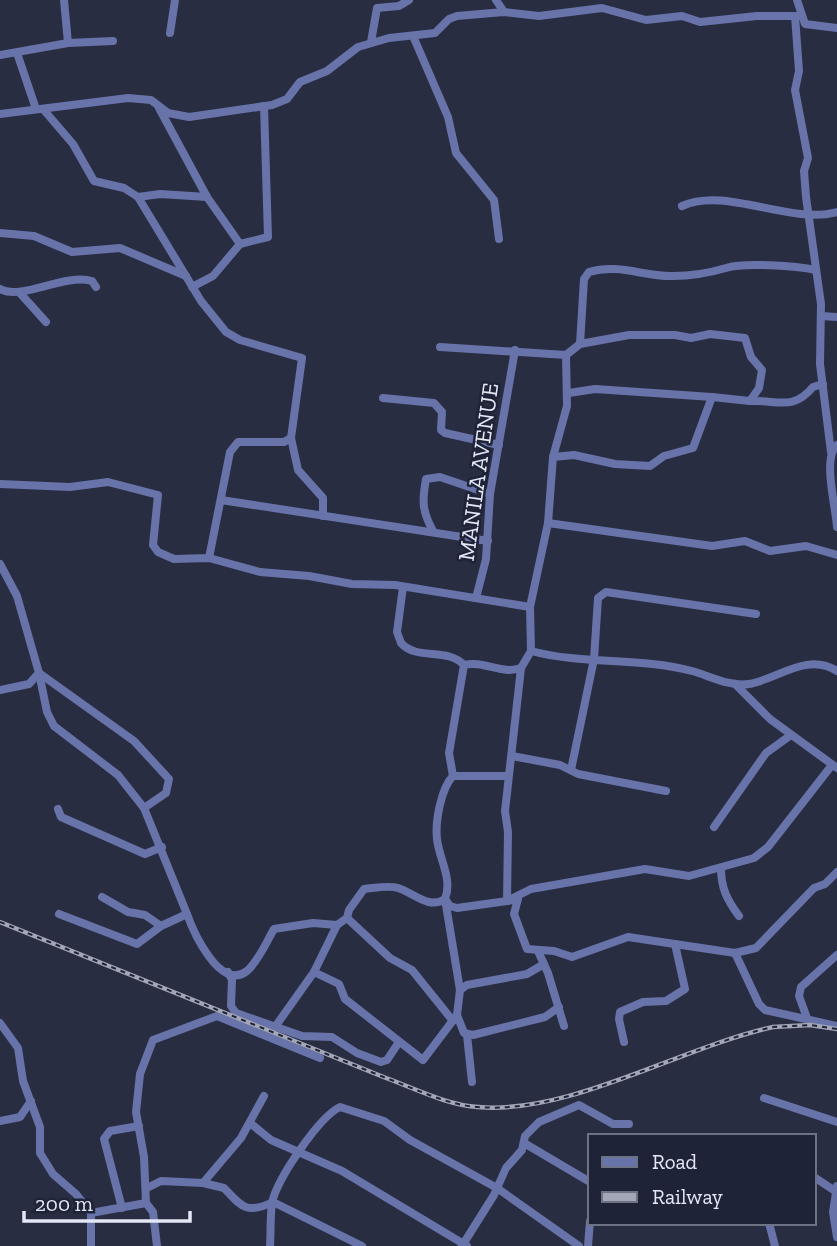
<svg xmlns="http://www.w3.org/2000/svg" width="837" height="1246" viewBox="0 0 837 1246" font-family="'Zilla Slab',serif">
<style>
.lines{fill:none;stroke-linecap:round;stroke-linejoin:round}
.minor{stroke:#6773a9;stroke-width:8}
.rail-casing{stroke:#a2a6b7;stroke-width:4.5}
.rail{stroke:#1e2338;stroke-width:2;stroke-dasharray:5;stroke-linecap:butt}
.labels{text-anchor:middle;stroke-width:5;stroke-linejoin:round;paint-order:stroke}
.street-label{font-size:23px;fill:#e4e8f6;stroke:#1e2338}
</style>
<rect width="100%" height="100%" fill="#282d42"/>
<g class="lines">
<g class="minor">
<path d="M64,0l4,43"/>
<path d="M496,0l8,12"/>
<path d="M797,0l8,24 32,4"/>
<path d="M795,16l4,55 -4,19 13,68 -4,13 2,26 15,107 -1,60 11,88"/>
<path d="M170,33l5,-33"/>
<path d="M413,36l35,81 8,36 38,47 5,39"/>
<path d="M371,42l6,-34 22,-2 10,-6"/>
<path d="M17,53l19,56"/>
<path d="M0,55l68,-12 45,-2"/>
<path d="M159,108l48,89 33,47"/>
<path d="M43,109l30,35 21,37 30,7 14,9 63,104 25,31 14,8 62,18 -11,80 -7,4h-46l-8,10 -21,106"/>
<path d="M0,114l128,-16 23,2 17,13 21,4 83,-12 15,-6 13,-17 27,-11 31,-24 31,-9 46,-5 14,-14 8,-3 47,-4 35,4 63,-8 44,12 36,-4 18,6 57,-6h44"/>
<path d="M138,197l22,-3 47,3"/>
<path d="M682,206c44,-20 107,19 155,6"/>
<path d="M0,233l34,3 38,16 48,-4 66,28"/>
<path d="M192,287l21,-11 27,-32 28,-7 -4,-131"/>
<path d="M0,289c21,12 64,-16 92,-8l4,6"/>
<path d="M19,292l27,30"/>
<path d="M821,316l16,1"/>
<path d="M440,347l126,8 14,-11 4,-65 5,-7c30,-9 55,5 84,4 18,0 36,-3 53,-8 18,-6 71,-2 90,2"/>
<path d="M566,355l1,51 -14,51 -5,66 -18,84 1,44 -10,17 -16,143 3,21 -1,69 11,-2 -4,15 13,35 27,2 18,6 56,-20 107,16 21,-5 58,-60 11,-4 12,-12"/>
<path d="M569,393l26,-4 117,8"/>
<path d="M383,398l51,5 8,9 -1,18 4,3 54,12"/>
<path d="M750,401c29,-1 43,10 63,-14l10,-3"/>
<path d="M291,438l7,32 25,28v18"/>
<path d="M837,445c-15,13 -1,62 0,82"/>
<path d="M553,457l21,-2 41,9 35,2 14,-10 29,-8 19,-51 38,4 9,-13 3,-18 -11,-13 -6,-19 -35,-4 -19,4 -16,-3h-46l-49,9"/>
<path d="M0,484l70,3 38,-5 50,13 -5,50 5,7 16,7 35,-1 51,14 49,4 43,8 43,1 135,22"/>
<path d="M221,500l267,41"/>
<path d="M548,523l164,23 33,-5 25,10 36,-5 31,9"/>
<path d="M433,531c-11,-20 -11,-30 -7,-52l14,-2 50,17"/>
<path d="M0,564l17,32 22,77 95,68 35,38 -3,14 -22,15 43,106 -26,12 -24,18 -78,-30"/>
<path d="M403,587l-6,45 4,11c16,18 46,4 63,22"/>
<path d="M476,598l10,-39 4,-65 25,-144"/>
<path d="M531,651c52,14 109,6 161,20 18,5 38,16 57,13 29,-5 58,-32 88,-13"/>
<path d="M39,673l8,39 7,14 64,49 26,33"/>
<path d="M735,684l35,35 67,49"/>
<path d="M0,690l29,-6 10,-11"/>
<path d="M512,756l48,9 18,9 88,17"/>
<path d="M571,770l23,-111 4,-61 8,-6 150,22"/>
<path d="M453,776c-12,12 -18,46 -16,63 2,20 16,40 8,60 -16,11 -31,-6 -47,-11 -9,-3 -23,0 -34,1l-15,21 -2,8 -10,7 -23,47 25,12 6,15 78,61 34,-45 3,-25 7,-5 60,-11 17,-10"/>
<path d="M453,776l-4,-23 15,-88c20,-5 37,10 57,3"/>
<path d="M453,776h55"/>
<path d="M58,809l3,8 84,37 17,-7"/>
<path d="M714,827l52,-74 25,-18"/>
<path d="M721,868c0,20 6,32 18,48"/>
<path d="M102,897l26,15 17,3 16,11"/>
<path d="M187,914c6,17 33,78 60,57 11,-9 20,-30 27,-42l39,-6 24,2"/>
<path d="M347,918l43,40 22,12 41,51"/>
<path d="M538,951l10,22 16,53"/>
<path d="M735,953l24,51 6,6 72,16"/>
<path d="M228,972l4,8 -1,26 5,7 66,23 30,1 25,16 24,9 6,-2 12,-18"/>
<path d="M460,990l-15,-91 5,7 7,2 50,-7 24,-12 114,-20 44,7 65,-18 14,-11 64,-82"/>
<path d="M457,1015l7,18 9,2 72,-18 14,-10"/>
<path d="M807,1018l-8,-22 2,-9 36,-32"/>
<path d="M0,1023l18,25 5,33 17,46v26l13,21 23,20 15,19v33"/>
<path d="M275,1027l39,-55"/>
<path d="M467,1035l5,47"/>
<path d="M624,1042l-5,-23 1,-7 23,-10 23,-1 19,-12 -10,-45"/>
<path d="M764,1098l73,24"/>
<path d="M0,1121l20,-4 11,-16"/>
<path d="M250,1123l21,17 71,31 125,75"/>
<path d="M524,1143l66,39"/>
<path d="M814,1177l21,14"/>
<path d="M203,1183l21,5c17,18 22,27 49,14"/>
<path d="M837,1186l-4,26 4,25"/>
<path d="M147,1188l14,-7 42,2 38,-45 23,-42"/>
<path d="M273,1202l89,44"/>
<path d="M122,1208l-18,-69 6,-8 29,-5"/>
<path d="M91,1213l55,-10"/>
<path d="M769,1223l6,23"/>
<path d="M157,1246l-4,-34 -7,-9 -2,-46 -8,-45 4,-38 13,-34 64,-24 103,42"/>
<path d="M270,1246c1,-14 0,-30 2,-43 5,-24 47,-86 68,-96l44,14 26,19 87,48 82,58"/>
<path d="M462,1246l32,-51 12,-27 16,-18 3,-14 14,-14 40,-17 34,19h16"/>
<path d="M588,1246l2,-25"/>
</g>
<g class="rail-casing">
<path id="rail" d="M0,922l386,156c30,11 61,27 92,29 92,8 203,-60 295,-80l37,-2 27,4"/>
</g>
<use href="#rail" class="rail"/>
</g>
<g class="labels">
<g class="street-label">
<text transform="translate(478 472) rotate(-82)" y="8">MANILA AVENUE</text>
</g>
</g>
<rect x="588" y="1134" width="228" height="91" fill="#1e2338" stroke="#6d7284" stroke-width="2"/>
<rect x="602" y="1157" width="35" height="10" fill="#6773a9" stroke="#6d7284" stroke-width="2"/>
<text x="652" y="1169" font-size="21" fill="#e4e8f6">Road</text>
<rect x="602" y="1192" width="35" height="10" fill="#a2a6b7" stroke="#6d7284" stroke-width="2"/>
<text x="652" y="1204" font-size="21" fill="#e4e8f6">Railway</text>
<path d="M24 1211v10h166v-10" fill="none" stroke="#e4e8f6" stroke-width="3.5"/>
<text x="35" y="1211" font-size="21" fill="#e4e8f6" stroke="#1e2338" stroke-width="5" paint-order="stroke">200 m</text>
</svg>
